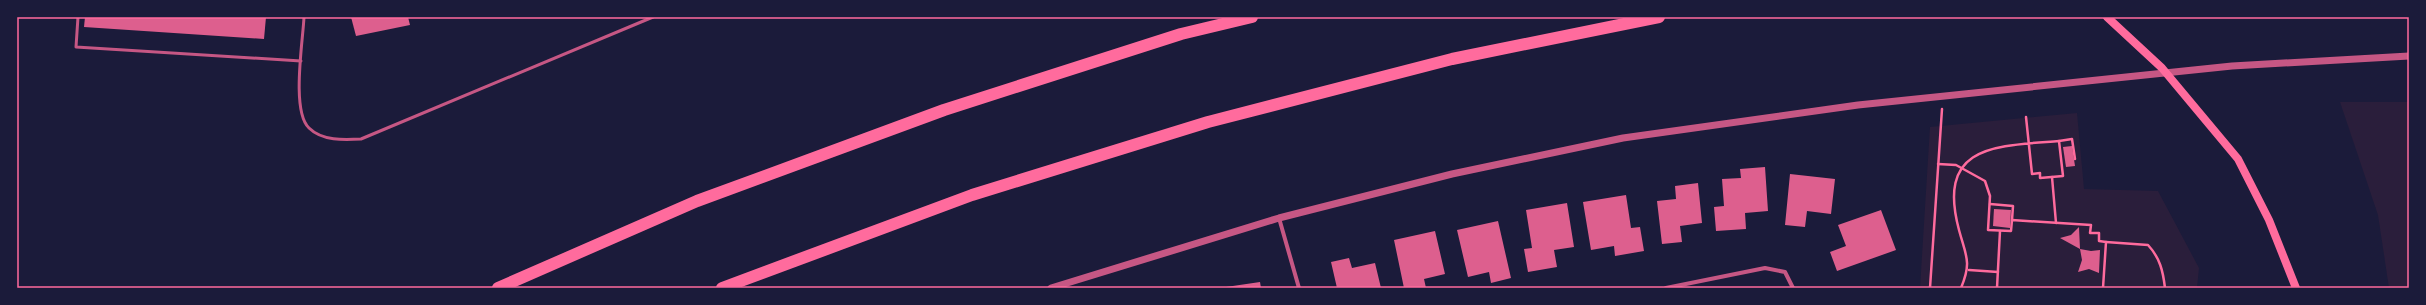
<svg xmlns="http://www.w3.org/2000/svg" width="2426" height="305" viewBox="0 0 2426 305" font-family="Mulish,sans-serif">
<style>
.green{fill:#2a1e3b}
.building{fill:#dd5f8e}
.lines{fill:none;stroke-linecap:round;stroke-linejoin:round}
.path{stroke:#ff6b9d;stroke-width:2.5}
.service{stroke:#c65784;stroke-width:3}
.minor{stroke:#c65784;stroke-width:4}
.tertiary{stroke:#c65784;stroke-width:7}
.secondary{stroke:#ff6b9d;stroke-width:8}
.motorway{stroke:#ff6b9d;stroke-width:12}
.neatline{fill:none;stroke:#ff6b9d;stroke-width:1.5}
</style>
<rect width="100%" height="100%" fill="#1b1b3a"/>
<g class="green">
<path d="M2340,102h69v186h-20l-11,-73z"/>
<path d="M2077,113l7,76 74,2 41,77 -2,20h-277l10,-161z"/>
</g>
<g class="building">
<path d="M85,17h181l-2,22 -180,-12z"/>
<path d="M351,17h57l2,8 -54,11z"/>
<path d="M2072,146l3,20 -9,1 -3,-20z"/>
<path d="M1765,167l3,44 -23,2 1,16 -30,2 -2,-24 10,-1 -2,-27 19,-1 -1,-9z"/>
<path d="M1790,174l45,5 -4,35 -24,-3 -2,16 -20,-2z"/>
<path d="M1698,183l4,40 -22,3 2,16 -20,2 -5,-43 19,-2 -1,-13z"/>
<path d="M1626,195l5,33 9,-1 4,24 -29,5 -1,-10 -23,4 -8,-48z"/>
<path d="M1567,203l7,44 -20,3 3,17 -29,5 -4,-23 8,-1 -6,-38z"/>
<path d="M1994,209l17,1 -1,18 -17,-2z"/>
<path d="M1881,210l15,40 -59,21 -7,-19 16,-6 -8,-21z"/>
<path d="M1498,221l13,57 -20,5 -2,-11 -21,5 -11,-47z"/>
<path d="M2079,227l1,22 -20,-11 11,-3z"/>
<path d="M1435,231l10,43 -21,5 2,9h-22l-10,-48z"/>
<path d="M2080,249l11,2 9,-1 -1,23 -10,-4 -11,3 4,-12z"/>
<path d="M1349,258l3,10 23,-5 6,25h-44l-6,-26z"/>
<path d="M1260,282l1,6h-35v-1z"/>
</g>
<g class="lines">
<g class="path">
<path d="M2059,141l13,-2 3,20"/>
<path d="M1938,164l18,1 29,16 5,15 -2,34 23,1 1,-11 79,5 -1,8h9v8l7,1 -3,46"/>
<path d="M2052,177l4,46"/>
<path d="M1990,204l23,2 -1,14"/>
<path d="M2106,242l42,3c12,13 15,26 17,43"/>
<path d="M1969,270l29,2"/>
<path d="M1930,288l12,-179"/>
<path d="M1961,288c11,-26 5,-32 -2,-58 -23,-86 37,-84 100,-89l4,35 -23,2v-5l-8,1 -6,-57"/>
<path d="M1997,288l3,-57"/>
</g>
<g class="service">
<path d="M78,17l-2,30 225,14"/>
<path d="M304,17c-1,24 -13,94 5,111 13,13 35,12 52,11l292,-122"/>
</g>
<g class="minor">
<path d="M1279,218l20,70"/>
<path d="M1666,288l99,-20 20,4 8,16"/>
</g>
<path class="tertiary" d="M1051,288l228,-70 173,-44 171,-36 235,-33 374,-39 177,-10"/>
<path class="secondary" d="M2107,17l55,51 76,91 31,61 27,68"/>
<g class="motorway">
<path d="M498,288l199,-87 247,-91 237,-76 71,-17"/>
<path d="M722,288l250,-93 236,-73 244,-63 207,-42"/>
</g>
</g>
<rect width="2426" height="305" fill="none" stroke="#1b1b3a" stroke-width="36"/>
<rect x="18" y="18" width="2390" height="269" class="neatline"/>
</svg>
